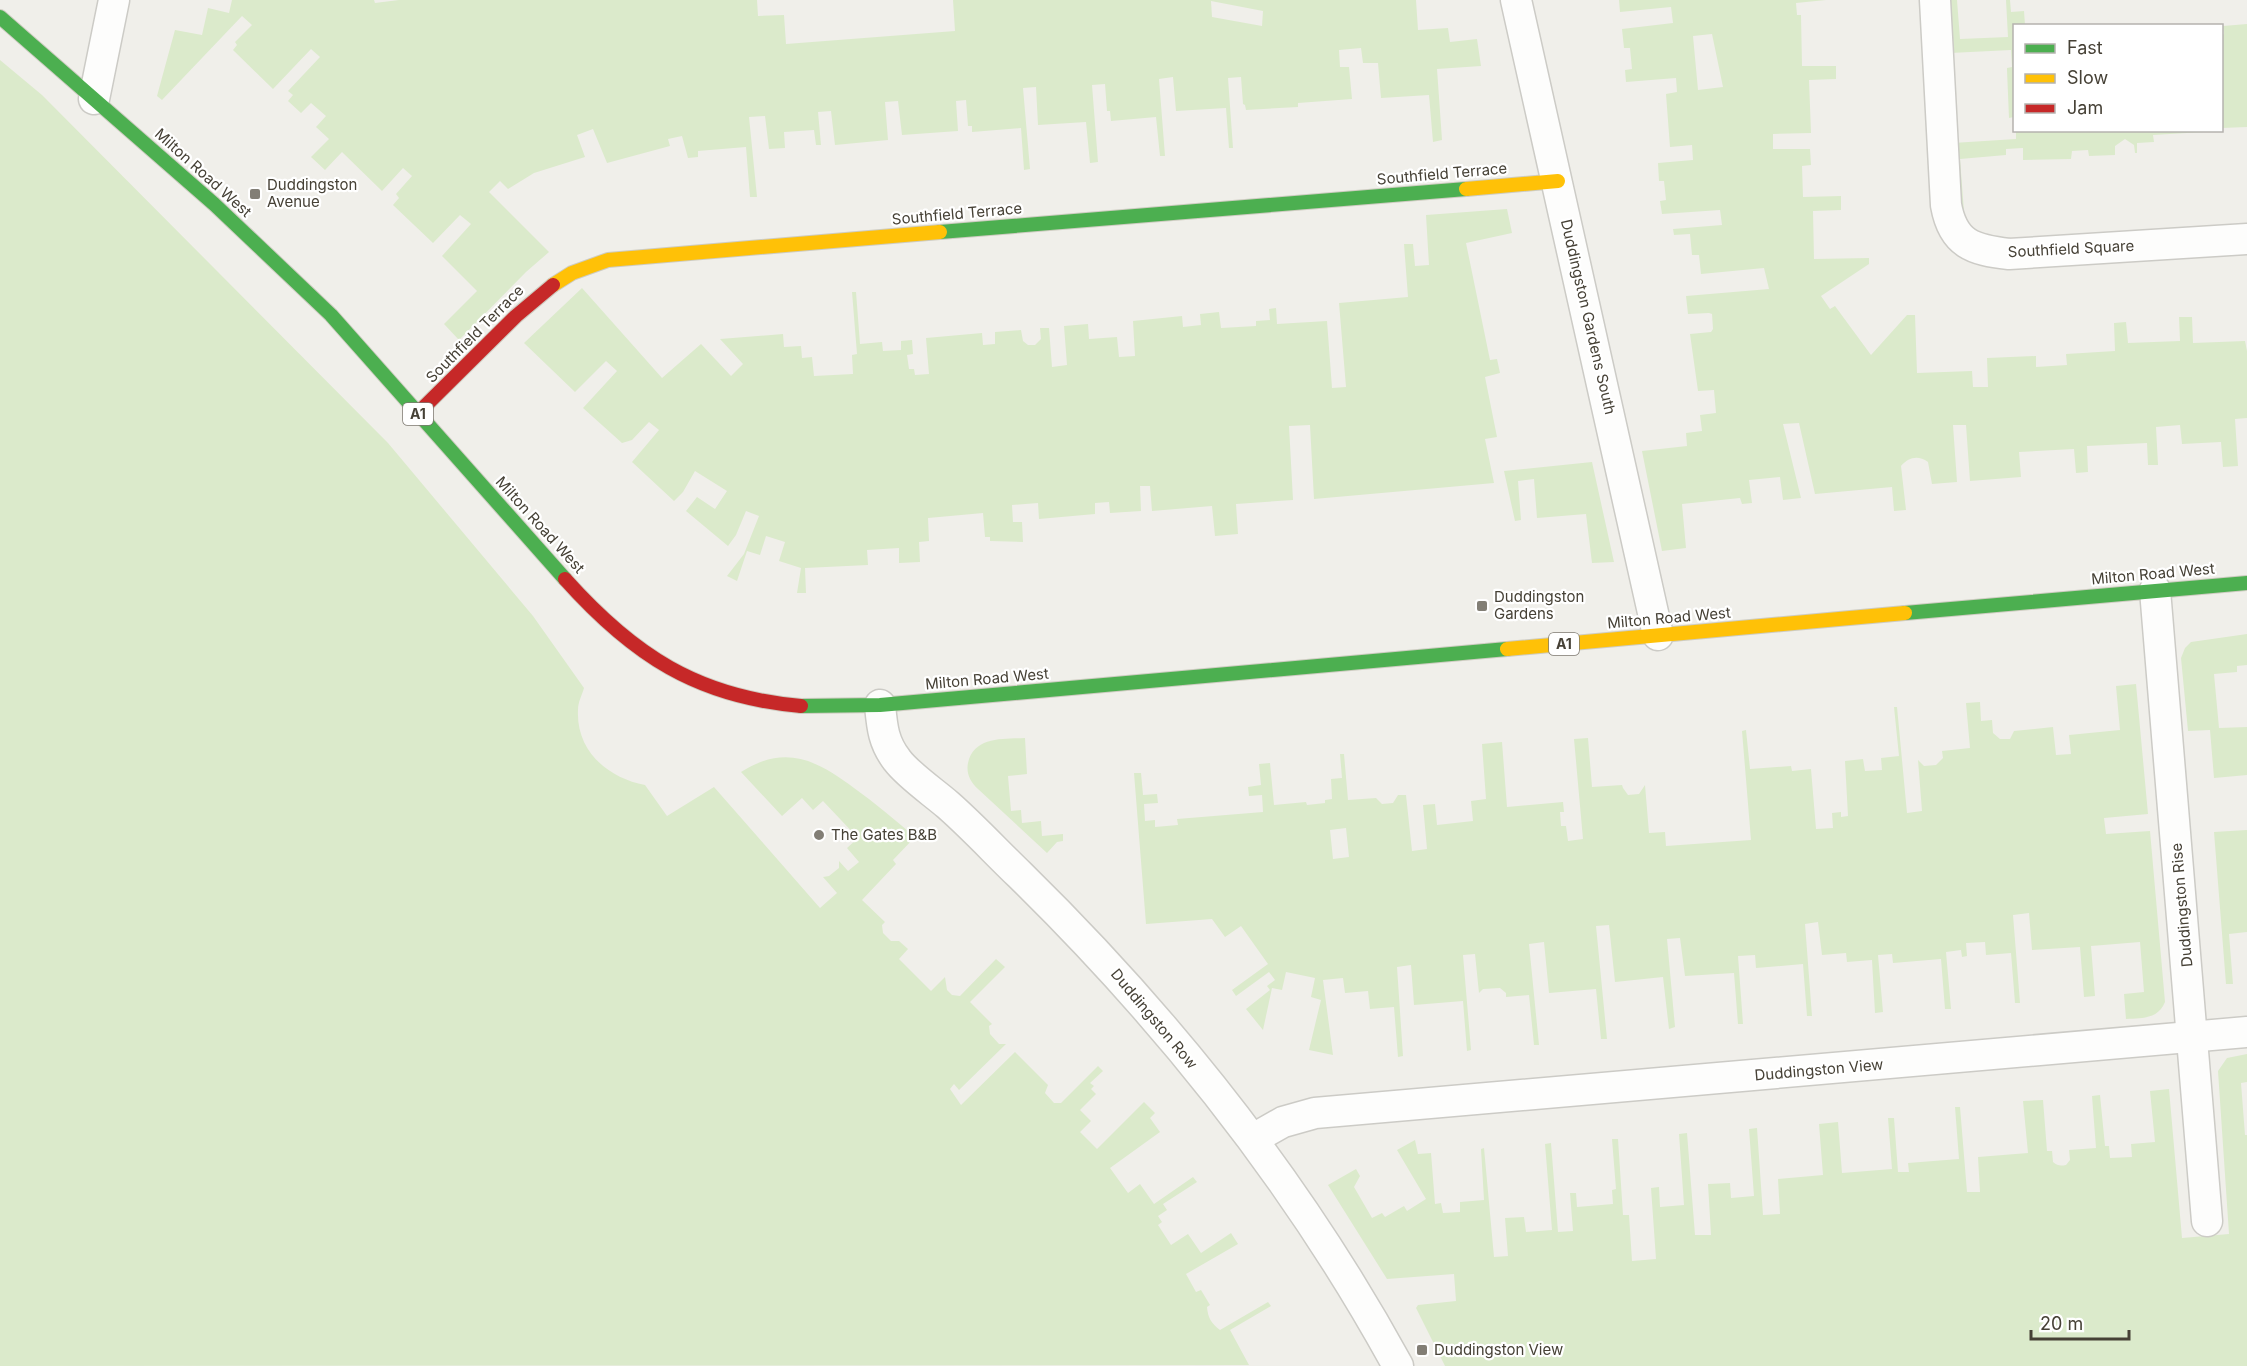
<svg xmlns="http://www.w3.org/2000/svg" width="2247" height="1366" viewBox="0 0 2247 1366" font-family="Inter,sans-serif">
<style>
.green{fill:#dbeacb;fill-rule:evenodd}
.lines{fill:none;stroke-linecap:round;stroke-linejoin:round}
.street-casing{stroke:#cccbc6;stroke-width:33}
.fast-casing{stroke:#ceccc1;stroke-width:16}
.slow-casing{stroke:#ceccc1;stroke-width:16}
.jam-casing{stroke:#ceccc1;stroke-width:16}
.street{stroke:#fdfdfc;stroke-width:30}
.fast{stroke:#4caf50;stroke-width:14}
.slow{stroke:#ffc107;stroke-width:14}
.jam{stroke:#c62828;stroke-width:14}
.poi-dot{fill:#827e75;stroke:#fff;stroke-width:2}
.labels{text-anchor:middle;stroke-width:4.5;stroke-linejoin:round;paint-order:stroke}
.shield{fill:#fff;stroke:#7e7a72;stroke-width:1.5}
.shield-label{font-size:14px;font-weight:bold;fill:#464136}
.street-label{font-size:15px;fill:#464136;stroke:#fff}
.poi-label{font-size:15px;fill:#464136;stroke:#fff;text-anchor:start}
</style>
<rect width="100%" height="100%" fill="#f0efea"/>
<g class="green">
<path d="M232,0h142l1,3 24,-3h358l1,16 26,-1 2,29 169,-13 -2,-31h463l2,30 30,-2 2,14 27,-3 4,27 -44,3 5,71 -9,2 -4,-47 -48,3 -3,-35h-15l-2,-15 -22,2 1,17h9l3,32 -54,4v4l-52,3 -1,-5 -2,-1 -2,-27 -13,1 5,70h-4l-3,-40 -50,3 -3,-34 -14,2 6,77h-5l-4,-39 -45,4 -1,-10h-3l-2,-27 -13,1 6,77 -8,1 -4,-41 -48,3 -2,-38 -13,1 7,81 -6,1 -3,-42 -49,4v-6h-4l-2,-26 -10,1 2,30 -56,4 -4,-34 -13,1 3,38 -53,5 -4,-34 -13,1 3,33h-5l-2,-15 -30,2 1,16 -16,1 -4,-33 -16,1 8,80h-7l-4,-50 -48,4v6l-10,1 -6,-22 -14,3 2,7 -63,17 -14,-34 -16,6 8,22 -51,16 -26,16 -8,-8 -11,11 60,60 -23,20 -67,68 -15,-16 33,-33 -35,-35 29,-32 -11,-9 -27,28 -40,-38 6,-7 -3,-4 16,-18 -9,-8 -21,23 -40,-39 -17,18 -14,-13 18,-18 -13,-12 10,-11 -15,-13 -10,10 -13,-12 5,-6 -5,-4 32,-34 -9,-8 -38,40 -40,-39 4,-5 -2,-3 17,-17 -10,-9 -80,84 -5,-4 18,-66 27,5 6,-27 21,5zM1211,1l52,10 -1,15 -50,-9z"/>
<path d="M1619,0h207l-30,3 1,12h4l1,51h34v13l-27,1 2,53 -38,1v15h37l1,16 -9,1 1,31 38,-1v14l-28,1 1,48 55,-1v6l-48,32 9,13 5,-3 36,49 36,-40h8l2,58 55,-2 1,16h15l-1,-29 49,-2v11l31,-2 -1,-11 49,-3 -1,-28 12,-1 2,21 52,-2 -1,-24h13l1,26 52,-2 2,10v67l-12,1 3,47 -15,1 -2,-25 -39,2 -2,-19 -24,2 2,38h-10l-1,-22 -60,3 1,26 -12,1 -2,-24 -55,3 2,25 -51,4 -4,-56h-13l4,57 -25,2 -4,-22c-10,-7 -19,-5 -27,4l5,44 -12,1 -2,-24 -77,7 -16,-71 -16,1 18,74 -18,2 -3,-23 -31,3 3,23 -10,1 -2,-6 -58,6 4,44 -24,3 -20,-100 45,-5 -1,-13 16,-2 -2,-16 16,-2 -2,-23 -16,1 -8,-57 21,-2 2,-3 -1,-15 -3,-1 -21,1 -2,-18 83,-7 -5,-21 -63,6 -2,-19h-7l-2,-21 -16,1 -1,-6 49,-4 -2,-15 -58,4 -2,-13 6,-1 -2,-19h-5l-1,-18 35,-3 -1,-15 -22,2 -4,-53 11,-2 -1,-14 -50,4 -1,-12 7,-1 -2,-21h-6l-2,-19 51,-6 -2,-16 -51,5zM1712,34l11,53 -25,3 -5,-54z"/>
<path d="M1928,0h29l3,39 48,-2 -2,-37h4l1,12 13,-1 1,14 -11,1v91l-5,1 -2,-48v-2l5,-1 -1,-17 -81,4z"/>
<path d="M2247,24v103l-25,1v-93l2,-1 -1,-8z"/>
<path d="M0,60l42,35 346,348 145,173 51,72c-2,7 -6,14 -6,22 -2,41 30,68 67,75l22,31 47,-29 106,121 17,-15 -14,-16 6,-1 10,-8v-7l9,10 11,-9 -12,-14 11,-10 -35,-37 -10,9 -11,-12 -20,18 -41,-44c44,-28 76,-12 113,16 21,15 41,32 61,49l-22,23 3,4 -34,36 23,22 -3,3 1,8 8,8h8l9,8 -9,10 32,32 14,-14 2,13 5,5 8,1 36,-37 9,8 -35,35 22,22 -3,2 1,8 9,10h7l-47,46 -5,-6 -4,5 11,16 54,-53 33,33 -3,8 9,10h7l37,-37 5,5 -13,12 4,3 -3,3 5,5 -16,16 11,11 -11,11 17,17 47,-47 11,11 -5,5 10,14 -50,36 18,25 12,-9 14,20 39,-27 4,5 -34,22 4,6 -9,6 4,6 -4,3 13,20 17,-11 13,19 30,-20 7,11 -52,30 10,18 5,-2 9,15 -3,2c1,11 4,16 13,23l48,-28 3,4 -41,24 19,35 -1249,1z"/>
<path d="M2016,130l204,1 -67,4 1,7 -17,1v10h-2l-1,-8 -9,-6 -10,7v9l-26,1 -1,-6 -16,1 -1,8 -48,1v-12l-17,1v6l-46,4 4,53h-23l-4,-68 79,-5z"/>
<path d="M1507,209l5,24 -46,10 24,117 7,-1 3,14 -15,4 12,60 -12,2 9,44 -180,16 -4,-74 -21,1 4,74 -57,4 2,30 -23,2 -3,-30 -60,5 -2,-25h-10l1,25 -31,2 -1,-11 -14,1v11l-56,5 -1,-16 -26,2 1,17h9l1,20 -33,-1v-4h-5l-2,-24 -55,5 1,23 -10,1 1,20 -21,1v-15l-32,2 1,15 -63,3 1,25h-9l4,-25 -22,-7 6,-19 -19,-6 -6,19 -13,-4 -10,30 -10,-5 17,-22 15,-38 -13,-5 -10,24 -8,11 -42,-35 11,-14 18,12 12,-18 -32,-20 -12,21 -9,9 -42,-39 27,-32 -10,-8 -17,18 -10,3 -39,-35 34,-37 -11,-10 -31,31 -51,-49 58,-55 80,90 39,-34 30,32 12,-12 -23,-25 63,-5 1,13 17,-1 1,12 10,-1 2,19 39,-2 -1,-19 5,-1 -5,-62h4l4,52 22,-2 1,9 18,-1v-9l11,-1 1,14 -6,1 2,14h5l1,6 14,-1 -3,-36 56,-5 1,12 12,-1v-12l26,-2 2,11 5,4h7l6,-6 -1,-11h9l3,39 15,-2 -3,-39 24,-2 1,15 28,-2 2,20 16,-1 -2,-35 49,-5 1,11 18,-2 -1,-11 19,-2 2,16 35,-2v-5l14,-1 -1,-11 7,-1 1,16 50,-3 5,67 14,-1 -7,-84 69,-6 -4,-53h9l2,22 14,-1 -3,-50z"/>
<path d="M1592,462l22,100 -22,1 -6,-49 -49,4 -3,-39 -16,2 3,39 -6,1 -11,-50z"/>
<path d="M2247,634v31l-10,1v6l-23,2 5,54 28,-1v48l-33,3 -4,-48 -22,1 -7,-73 4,-10 6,-6z"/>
<path d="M2136,684l12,130 -44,4 2,16 44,-3 15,171c-7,17 -22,16 -39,17l-2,-25 20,-2 -4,-50 -49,4 4,50 -11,1 -4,-50 -48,3 -3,-37 -16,2 7,88h-5l-4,-50 -25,2 -1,-13 -19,1 1,13 -5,1 -1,-7 -15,2 5,57h-6l-4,-50 -48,4 -1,-9 -14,1 5,57 -8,1 -3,-53 -25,2 -1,-9 -24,2 -4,-33 -13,2 7,92h-5l-4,-52 -47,4 -1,-13 -17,1 5,68h-5l-4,-51 -49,3 -5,-38 -13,1 8,88 -6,2 -6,-52 -48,5 -6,-57 -13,1 11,113h-6l-5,-50 -47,4 -5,-51 -15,2 10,101h-5l-5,-50 -23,2v-4l-6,-5 -17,1 -4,4 -4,-39 -12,1 8,95 -4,1 -4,-50 -49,4 -3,-40 -14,2 6,89 -5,1 -4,-50 -24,2 -2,-18 -23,2 -2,-15 -20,2 10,75 -24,-5 12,-50 -10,-3 4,-19 -29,-6 -4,18 -10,-2 -9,42 -17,-21 24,-19 -3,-4 8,-6 -6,-8 -33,24 -4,-6 36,-26 -27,-38 -16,11 -13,-18 -66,5 -12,-151h7l2,22 14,-1 1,9 -14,1 1,17 10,-1v7l23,-2 -1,-6 86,-7 -1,-17 -13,1 -1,-9 13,-2 -2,-21 11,-1 4,42 32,-3 1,3 18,-2v-3l7,-1 -1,-20 11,-1 -2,-24h4l4,46 28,-2 6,6 11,-1 5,-8h8l6,56 15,-2 -4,-44 12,-1 2,21 36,-4 -2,-20 15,-2 -4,-55 20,-2 5,65 56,-5 1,10h-4l1,14h5l2,15 15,-2 -9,-100 14,-1 4,49 30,-2 1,3 5,7 11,-1 6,-9 4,48 16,-1 1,14 85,-6 -9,-109 4,-1 4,39 41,-3 1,5 19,-2 5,60 17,-1 -1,-15 9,-1v5l7,-1 -3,-55 18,-2 2,12 17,-1 -1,-12 18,-2 -5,-49h3l10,106 15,-2 -4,-51 6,6 12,-1 7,-7 -1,-7 28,-3 -4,-45 14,-1 1,19 11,-1 1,13 7,6h10l4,-8 39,-4 3,28 15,-1 -2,-19 51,-5 -4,-44zM1346,828l3,29 -16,2 -3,-29z"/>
<path d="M1025,738l2,36 -19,2 3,35 10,-1 1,13 19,-2 1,15 21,-2v7l-6,1 -10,11 -69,-64c-8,-7 -12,-16 -10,-26 6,-27 36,-24 57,-25z"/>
<path d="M2247,830v102l-18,2 4,50h-7l-12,-152z"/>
<path d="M2247,1054v28l-6,1 4,52h2v231h-802l-29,-58 2,-3 38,-4 -2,-27 -67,5 -59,-94 28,-16 4,7 -6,11 18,31 10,-5 3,4 19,-11 3,5 19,-12 -29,-49 18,-10 3,14 13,-1 4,51 6,-1 2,10 17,-1v-10l24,-2 -3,-51 3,-1 10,109 14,-1 -3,-38 19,-1 2,15 26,-2 -7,-86 6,-1 7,89 15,-1 -3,-38h6l1,14 36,-3 -1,-14 4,-1 -4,-50h6l5,76h6l3,46 24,-2 -5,-71 8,-1 1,20 24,-2 -5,-71 8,-1 8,102h16l-3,-51 22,-1 1,15 23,-2 -5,-67 8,-1 6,87 17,-1 -2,-35 45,-4 -4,-51 19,-2 4,51 50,-4 -4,-51h6l4,54h11l-1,-9 51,-4 -4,-52h5l7,85h13l-2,-35 50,-4 -5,-52 20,-1 4,51h5l1,11c5,4 7,4 13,3l4,-5 -1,-10 27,-2 -4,-52 8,-1 5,51h4l1,12 22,-1 -1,-13 24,-2 -5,-51 19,-2 13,149 47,-4 -11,-163 9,-13z"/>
</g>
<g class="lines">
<g class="street-casing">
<g id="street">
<path d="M1516,0l142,635"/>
<path d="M1935,0l11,205c7,39 27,45 63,49l238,-15"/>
<path d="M94,99l20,-99"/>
<path d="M2155,590l52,631"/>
<path d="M880,705c2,21 3,37 17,55 11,15 36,32 51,45 25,22 48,47 72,70 148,145 278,308 378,491"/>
<path d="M1253,1139l30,-17 32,-9 932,-81"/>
</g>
</g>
<g class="fast-casing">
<g id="fast">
<path d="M0,17l214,187 117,111 234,264"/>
<path d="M940,232l526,-43"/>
<path d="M1905,613l342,-30"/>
<path d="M801,706l79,-1 627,-56"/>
</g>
</g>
<g class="slow-casing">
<g id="slow">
<path d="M1466,189l92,-8"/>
<path d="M553,285l19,-12 36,-13 332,-28"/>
<path d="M1507,649l398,-36"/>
</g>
</g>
<g class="jam-casing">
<g id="jam">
<path d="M417,414l99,-98 37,-31"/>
<path d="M565,579c68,76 132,118 236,127"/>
</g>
</g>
<use href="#street" class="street"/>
<use href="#fast" class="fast"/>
<use href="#slow" class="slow"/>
<use href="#jam" class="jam"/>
</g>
<g class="poi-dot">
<rect x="249" y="188" width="12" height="12" rx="3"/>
<rect x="1476" y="600" width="12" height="12" rx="3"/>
<circle cx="819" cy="835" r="6"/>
<rect x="1416" y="1344" width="12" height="12" rx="3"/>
</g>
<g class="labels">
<g class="shield">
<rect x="403" y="403" width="30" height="22" rx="4.5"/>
<rect x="1549" y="633" width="30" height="22" rx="4.5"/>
</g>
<g class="shield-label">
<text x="418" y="419">A1</text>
<text x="1564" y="649">A1</text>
</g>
<g class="street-label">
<text transform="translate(203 173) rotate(42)" y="5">Milton Road West</text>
<text transform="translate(1442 174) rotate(-5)" y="5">Southfield Terrace</text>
<text transform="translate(957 214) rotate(-5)" y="5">Southfield Terrace</text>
<text transform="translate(2071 249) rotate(-3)" y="5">Southfield Square</text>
<text transform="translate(1588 317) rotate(77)" y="5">Duddingston Gardens South</text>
<text transform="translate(475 334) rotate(-45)" y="5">Southfield Terrace</text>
<text transform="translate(540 525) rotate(48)" y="5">Milton Road West</text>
<text transform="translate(2153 574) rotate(-5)" y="5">Milton Road West</text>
<text transform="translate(1669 618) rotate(-5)" y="5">Milton Road West</text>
<text transform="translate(987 679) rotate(-5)" y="5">Milton Road West</text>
<text transform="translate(2182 905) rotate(-95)" y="5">Duddingston Rise</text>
<text transform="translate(1154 1019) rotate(50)" y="5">Duddingston Row</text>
<text transform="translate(1819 1070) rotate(-5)" y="5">Duddingston View</text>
</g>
<g class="poi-label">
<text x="267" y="190">Duddingston<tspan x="267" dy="17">Avenue</tspan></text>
<text x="1494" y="602">Duddingston<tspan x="1494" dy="17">Gardens</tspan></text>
<text x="831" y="840">The Gates B&amp;B</text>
<text x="1434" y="1355">Duddingston View</text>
</g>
</g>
<rect x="2013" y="24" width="210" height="108" fill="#ffffff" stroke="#b5b3af" stroke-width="1.5"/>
<rect x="2025" y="44" width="30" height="9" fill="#4caf50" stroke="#b5b3af" stroke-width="1.5"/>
<text x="2067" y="54" font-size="18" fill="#464136">Fast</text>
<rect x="2025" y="74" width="30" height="9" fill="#ffc107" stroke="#b5b3af" stroke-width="1.5"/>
<text x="2067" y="84" font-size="18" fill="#464136">Slow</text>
<rect x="2025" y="104" width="30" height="9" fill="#c62828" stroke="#b5b3af" stroke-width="1.5"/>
<text x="2067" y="114" font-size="18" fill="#464136">Jam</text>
<path d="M2031 1330v9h98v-9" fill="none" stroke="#464136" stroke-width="3"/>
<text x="2040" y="1330" font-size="18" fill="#464136" stroke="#ffffff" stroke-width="4.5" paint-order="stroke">20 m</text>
</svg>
